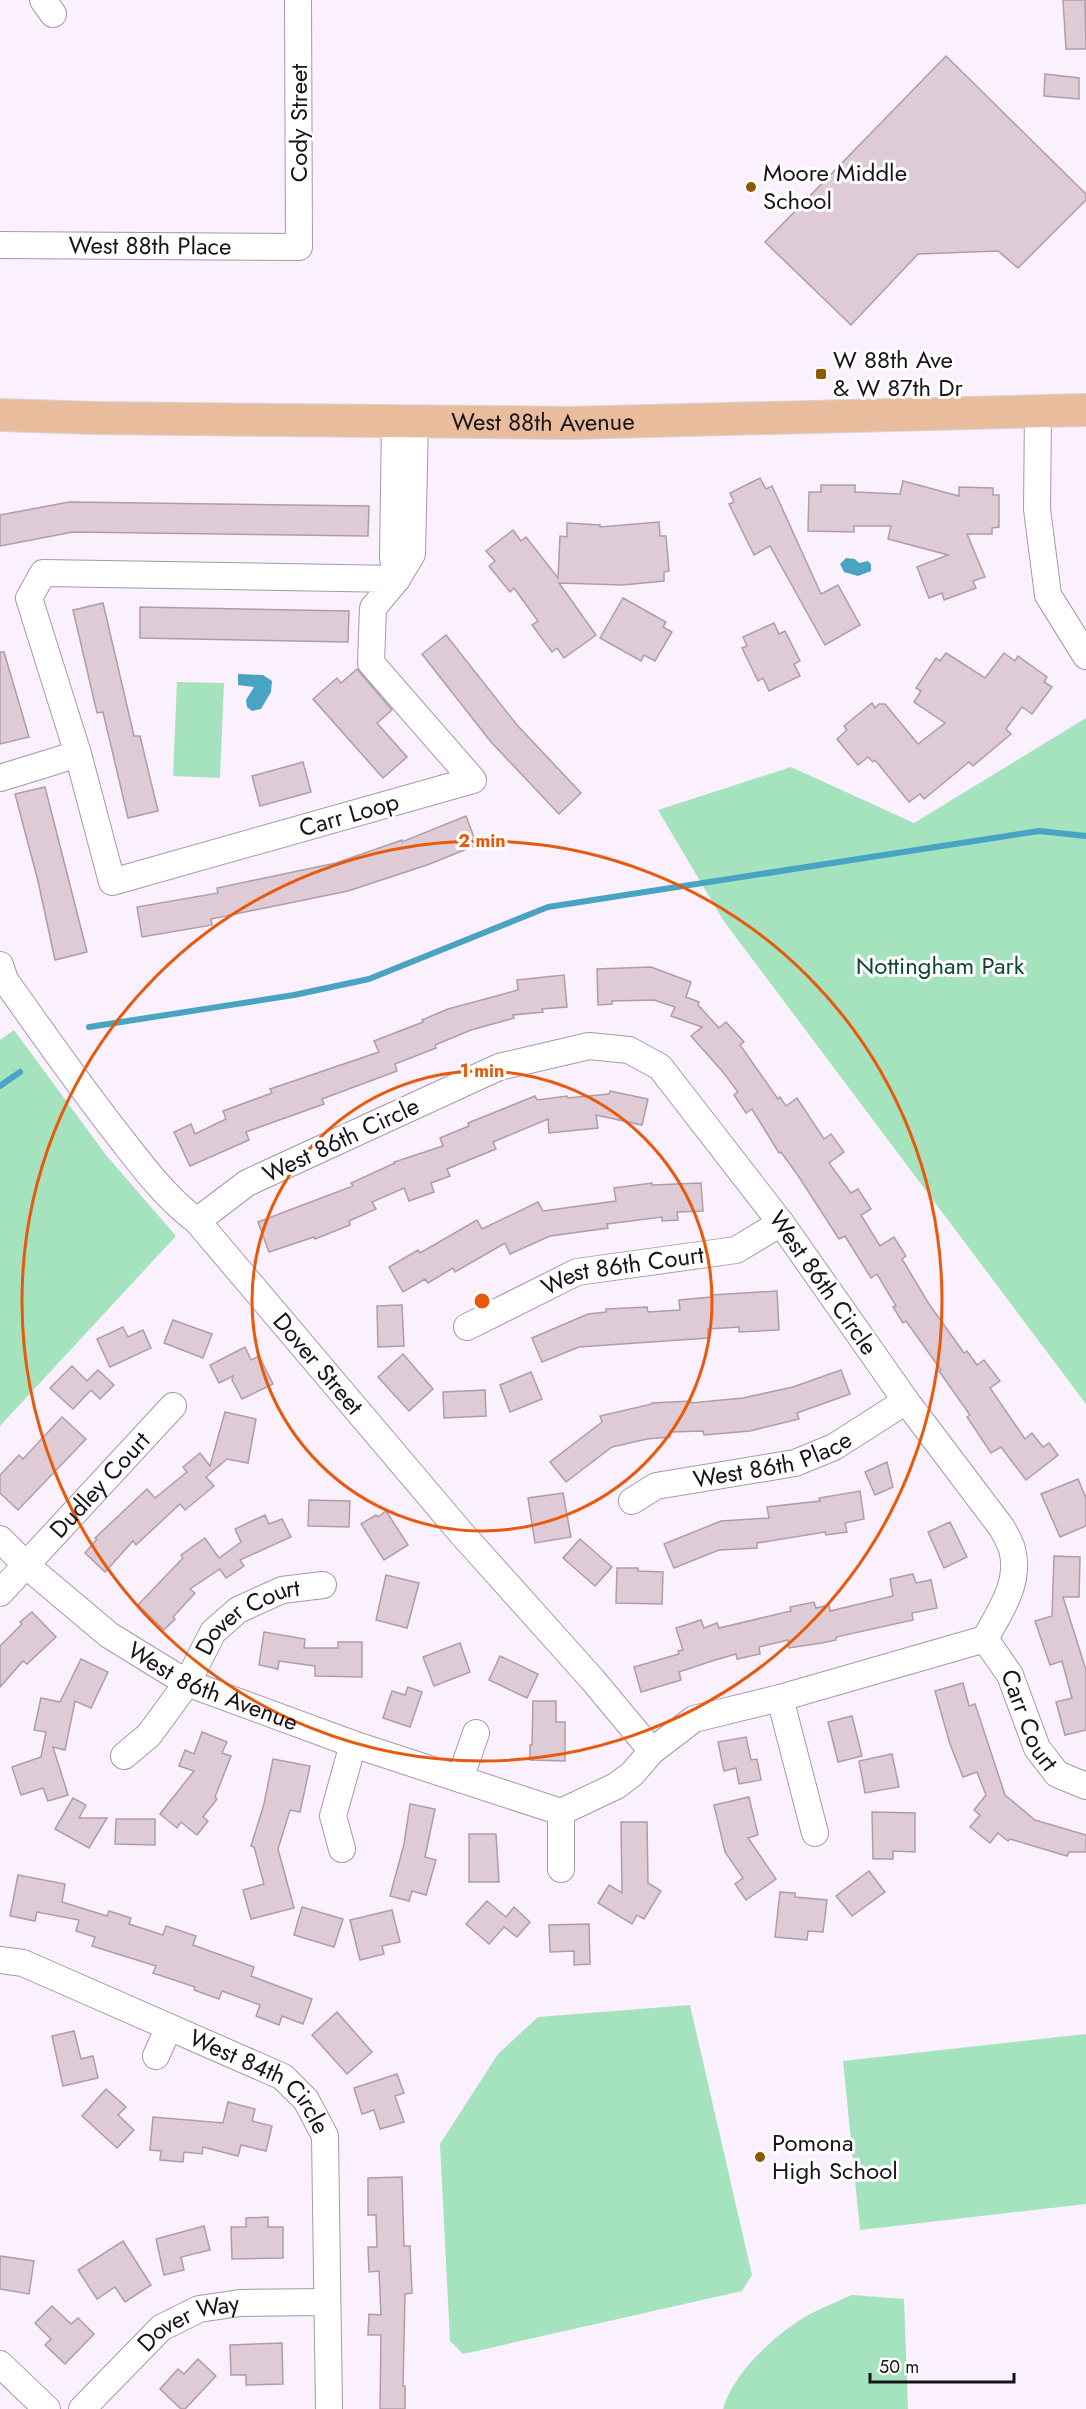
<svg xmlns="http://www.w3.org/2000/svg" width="1086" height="2409" viewBox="0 0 1086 2409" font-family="Jost,sans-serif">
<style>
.green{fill:#a4e3be}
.water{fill:#49a3c2}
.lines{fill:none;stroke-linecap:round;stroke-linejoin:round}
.stream{stroke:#49a3c2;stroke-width:6}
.building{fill:#dfcbd5;stroke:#af9da6;stroke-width:1.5}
.minor-casing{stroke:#a699a8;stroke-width:28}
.major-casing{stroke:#d5d5d6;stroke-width:34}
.minor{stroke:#fff;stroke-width:26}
.major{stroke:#eabc9e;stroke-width:32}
.ring{fill:none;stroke:#e8590c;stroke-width:3}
.poi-dot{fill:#8a5b00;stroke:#fff;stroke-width:2}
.labels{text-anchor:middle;stroke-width:6;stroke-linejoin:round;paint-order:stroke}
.street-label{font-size:24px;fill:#181419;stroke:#fff}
.poi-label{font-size:24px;fill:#181419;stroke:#fff;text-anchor:start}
.park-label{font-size:24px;fill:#0d492e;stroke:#fff}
.centre{fill:#e8590c;stroke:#fff;stroke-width:3}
.ring-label{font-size:18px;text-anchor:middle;font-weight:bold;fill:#e8590c;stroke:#fff;stroke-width:6;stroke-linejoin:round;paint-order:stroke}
</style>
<rect width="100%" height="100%" fill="#fbf0fd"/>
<g class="green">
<path d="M177,682l47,1 -4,95 -47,-2z"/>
<path d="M1086,718v686l-363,-484 -65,-110 133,-43 123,56z"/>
<path d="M14,1030l92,125 70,81 -176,190v-386z"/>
<path d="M690,2005l62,270 -10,16 -279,63 -13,-13 -10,-197 58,-90 40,-37z"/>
<path d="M1086,2034v170l-226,26 -17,-169z"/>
<path d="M852,2295l52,4 4,110h-185c10,-36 54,-77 87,-95 14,-7 28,-13 42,-19z"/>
</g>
<g class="water">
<path d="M846,558l9,1 4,4 9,-2 3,3v7l-13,5 -14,-4 -4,-8z"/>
<path d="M238,674l25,1 9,6 -1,11 -10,17 -9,2 -5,-4 -1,-7 8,-13 -16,-2z"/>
</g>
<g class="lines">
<g class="stream">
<path d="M89,1027l205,-32 75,-16 179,-72 491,-76 47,5"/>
<path d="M0,1086l20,-14"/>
</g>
</g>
<g class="building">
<path d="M1063,0h22l1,49h-20z"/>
<path d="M946,56l140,138v6l-68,68 -20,-17 -80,3 -67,71 -86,-83z"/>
<path d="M1045,74l34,4v21l-35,-3z"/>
<path d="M760,478l6,11 6,-3 49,108 17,-9 22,40 -35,20 -55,-99 -16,9 -25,-51 5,-2 -4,-9z"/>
<path d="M903,481l56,15v-9l34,1v7h6v32l-7,1v6h-25l18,43 -12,4 3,7 -32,12 -2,-7 -13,5 -12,-31 31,-12 -60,-16 3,-13h-37v6l-46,-1 1,-39h12v-7h34v7l45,2z"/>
<path d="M69,502l300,4 -1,30 -295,-4 -73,14v-31z"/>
<path d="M659,522l1,14h6l3,35 -5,1v9l-41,4 -64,-2 37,52 -32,23 -7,-10 -5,4 -20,-27 6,-4 -24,-33 -4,4 -21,-26 6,-5 -9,-10 27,-21 8,11 5,-4 32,41 2,-42 7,1v-14l33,2v2z"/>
<path d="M623,598l43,24 -3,5 9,5 -17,29 -11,-6 -3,6 -41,-23z"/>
<path d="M103,603l31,133h6l18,75 -30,7 -25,-106 -6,1 -24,-103z"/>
<path d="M140,607l209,4 -1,31 -208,-4z"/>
<path d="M774,623l5,11 6,-3 15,30 -6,3 6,12 -31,15 -6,-13 -5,3 -16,-33 5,-2 -4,-9z"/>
<path d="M446,635l71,90 64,68 -22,21 -68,-72 -69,-88z"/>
<path d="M0,652h4l25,85 -29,7z"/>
<path d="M946,653l39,25 19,-25 11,8 3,-5 29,21 -3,5 8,5 -20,27 -10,-7 -16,22 5,5 -38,32 -4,-4 -45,37 -4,-5 -11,8 -34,-42 -2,2 -5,-5 -10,8 -21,-26 10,-9 -3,-4 28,-23 3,5 4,-4h6l33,40 27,-21 -31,-21 7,-11 -5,-3 20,-30 4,3z"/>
<path d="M357,669l35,41 -15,13 30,34 -24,21 -70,-79 24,-21 4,5z"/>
<path d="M303,762l8,30 -51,14 -8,-30z"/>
<path d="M45,787l42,165 -32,8 -17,-79 -23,-87z"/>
<path d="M466,816l11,29 -50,20 -79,26 -137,28 1,6 -70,12 -5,-30 81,-14 -1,-5 119,-25 66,-23v2z"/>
<path d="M651,967l40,15 -5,15 13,5 -1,3 21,23 7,-6 18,20 -4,3 38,54 2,-2 6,9 11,-8 27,41 7,-5 13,18 -15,11 22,30 7,-4 13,20 -10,6 19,31 14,-9 12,19 -4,3 27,45 35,49 3,-2 10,14 7,-5 16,21 -10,7 35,51 7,-6 11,14 6,-4 9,12 -32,25 -25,-33 -10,6 -24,-36 3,-2 -31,-44 2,-1 -35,-49 -3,2 -10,-16 3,-1 -19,-32 -6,4 -26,-42 -6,3 -40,-62 -18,-25 -2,1 -27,-44 -6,4 -12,-18 4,-3 -15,-20 -32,-36 11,-9 -31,-11 4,-9 -21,-7 -42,1v3l-14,1 -1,-36z"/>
<path d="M564,975l3,32 -25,2 1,3 -30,3 1,3 -43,12 -36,15 1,3 -41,16 2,7 -75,28 2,5 -78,28 3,8 -59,26 -16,-34 17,-8 4,10 31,-15 -3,-8 49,-18 -2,-4 109,-37 -5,-11 49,-19 -1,-2 26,-11 70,-19 -1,-10z"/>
<path d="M610,1091l38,8 -6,26 -46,-10 2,13 -49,5 -1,-14 -55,23 3,7 -49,20 3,7 -19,7 3,9 -25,9 -5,-13 -32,14 4,7 -27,12 1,4 -35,14 -1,-2 -45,15 -11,-30 95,-36 -2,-3 44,-20 -1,-1 49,-16 -3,-8 29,-12 -1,-3 67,-27 2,4 30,-4 1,2 41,-4z"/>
<path d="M652,1183v2l49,-2 2,28 -26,1 1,8 -16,1v-4l-55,7 1,4 -58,8 -40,18 -5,-11 -50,29 -2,-4 -25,15 -3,-4 -22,13 -14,-25 29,-17 2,3 57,-33 5,9 56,-27 5,9 73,-10 -2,-13z"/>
<path d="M777,1291l2,39 -40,2v-5l-31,2v9l-129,9 -37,15 -10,-24 56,-24 18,-2v-3l41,-2 1,5 32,-2 -1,-10 32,-3v-2z"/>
<path d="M402,1305l2,41 -26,1 -1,-41z"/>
<path d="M173,1320l39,14 -9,24 -39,-15z"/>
<path d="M123,1327l5,10 15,-7 8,18 -41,19 -13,-28z"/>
<path d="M245,1347l6,13 8,-4 14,28 -31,15 -10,-19 1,-4 -14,7 -9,-18z"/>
<path d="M403,1354l30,35 -24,22 -31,-34z"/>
<path d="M72,1366l15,15 11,-11 16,15 -14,14 -9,-9 -18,19 -23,-21z"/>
<path d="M841,1370l9,24 -53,19 2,6 -49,12 -46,4 -1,-4 -33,1v5l-23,2 -35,8 -46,35 -16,-20 52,-40 -2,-6 52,-12v-1l39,-2v2l52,-5 50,-11z"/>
<path d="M531,1372l11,27 -32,13 -10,-27z"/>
<path d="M485,1390l1,26 -42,2 -1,-26z"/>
<path d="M225,1412l31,7 -8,44 -21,-4 -21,18 8,9 -29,24 -5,-6 -44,41 -3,-4 -28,31 -20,-19 12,-14 -2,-1 52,-49 8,9 32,-26 -4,-5 17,-14 10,13z"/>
<path d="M62,1417l24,22 -68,71 -18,-17v-18l19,-20 4,4z"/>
<path d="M887,1462l6,25 -18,8 -10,-23z"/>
<path d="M1078,1479l8,19v28l-26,11 -19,-43z"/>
<path d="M860,1491l4,28 -19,4 2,9 -21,3 -1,-3 -68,11v5l-38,2 -45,18 -10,-24 57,-23 48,-3 -2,-11 53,-6 -1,-3z"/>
<path d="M563,1493l8,44 -36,6 -7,-45z"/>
<path d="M309,1500l41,1 -1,26 -41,-1z"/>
<path d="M386,1511l22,34 -24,15 -23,-36 15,-9 2,2z"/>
<path d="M265,1515l4,9 13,-5 9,18 -51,23 4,6 -18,12 -6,-9 -30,20 5,4 -22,24 2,2 -11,11 -26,-25 45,-47 -2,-3 24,-17 14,20 22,-16 -6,-13z"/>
<path d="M950,1522l17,35 -23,11 -16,-36z"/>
<path d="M580,1539l32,28 -17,19 -32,-28z"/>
<path d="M1054,1556l26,1 -1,40h-16l23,73v60l-21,5 -9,-33 16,-4 -10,-37 -12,4 -15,-44 17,-5z"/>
<path d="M617,1568h21v3l25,1 -1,32 -46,-1z"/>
<path d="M913,1574l3,9 15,-3 6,28 -25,5 1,7 -77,17v3l-14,3 -33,5 -1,-8 -29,7 1,7 -23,5 -1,-5 -21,6 -36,12 2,8 -40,12 -7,-25 45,-13 -1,-3 5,-1 -7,-22 25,-8 3,8 13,-5 2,5 72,-17 -1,-4 24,-5 2,6 13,-3 1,6 63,-15 -3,-17z"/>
<path d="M386,1575l33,8 -12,45 -31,-8z"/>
<path d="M32,1612l24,25 -29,27 -4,-3 -23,26v-41l22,-22 -2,-2z"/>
<path d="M264,1632l41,7 -1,9h34v-6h24v35l-47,-1v-10l-36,-5 -1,8 -19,-4z"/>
<path d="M460,1643l10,29 -36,14 -11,-29z"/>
<path d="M500,1656l38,18 -11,24 -38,-18z"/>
<path d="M81,1659l27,13 -17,36 -16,-7 -10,49 -12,-3 15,48 -20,6 -5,-13 -22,7 -9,-28 29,-10 5,-25 -12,-2 7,-32 19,4z"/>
<path d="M963,1683l6,23 6,-2 30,91 30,25 51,15v17h-17l-2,4 -57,-17 -2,2 -10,-8 -8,10 -20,-16 10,-12 -6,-5 12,-15 -9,-23 -14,5 -13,-33 -15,-53z"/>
<path d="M408,1687l14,5 -12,35 -27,-9 9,-27 13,4z"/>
<path d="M533,1701h23v21h9v39l-35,-1v-15h2z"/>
<path d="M852,1716l10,40 -24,6 -10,-40z"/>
<path d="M202,1732l25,10 -5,11 9,3 -16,41 2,2 -14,18 5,4 -11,14 -16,-13 -4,6 -17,-14 34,-43 -15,-5 6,-16 9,4z"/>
<path d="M746,1737l5,23 6,-1 4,21 -22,4 -3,-16 -12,3 -6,-29z"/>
<path d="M892,1754l7,33 -34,6 -6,-32z"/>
<path d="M273,1759l37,7 -10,46 -10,-2 -12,39 16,59 -43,11 -8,-29 21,-6 -10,-37 -3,-1 13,-42z"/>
<path d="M749,1797l9,38 -10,3 28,41 -30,21 -11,-16 8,-6 -18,-26 -11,-47z"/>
<path d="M73,1798l13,7 -7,13h28l-18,30 -34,-19z"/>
<path d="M410,1804l25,5 -10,48 11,3 -10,35 -14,-4 -3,10 -19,-5 14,-52z"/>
<path d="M872,1812l43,1v39l-22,-1v8h-20z"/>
<path d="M116,1819h39v26l-40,-1z"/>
<path d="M621,1822h26l1,61 13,8 -17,28 -7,-4 -5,9 -34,-21 11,-18 13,8z"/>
<path d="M469,1834h27l3,48h-30z"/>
<path d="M869,1871l16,21 -33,24 -16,-20z"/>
<path d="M18,1875l47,9 -3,18 45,14 2,-5 22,7 -2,6 34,11 3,-9 30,10 -3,9 61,22 -3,9 61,23 -9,25 -21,-8 -3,9 -23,-9 4,-11 -38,-14 -3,8 -25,-9 1,-3 -42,-14 3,-7 -64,-20 3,-9 -19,-6 3,-11 -42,-8 -2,9 -25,-5z"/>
<path d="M780,1892l15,1v4l32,3 -4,32 -15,-1 -1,9 -32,-3z"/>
<path d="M487,1901l19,16 8,-10 16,15 -13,15 -13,-10 -15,17 -23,-20z"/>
<path d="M302,1907l41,12 -9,28 -40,-12z"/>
<path d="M392,1910l8,32 -18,4 2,8 -24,6 -10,-40z"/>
<path d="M589,1924l1,40 -16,1v-14l-24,1 -1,-27z"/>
<path d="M337,2012l35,40 -25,22 -35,-39z"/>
<path d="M74,2031l7,28 12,-3 5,22 -35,8 -11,-50z"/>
<path d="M397,2074l7,19 -9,3 9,26 -24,7 -6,-19 -12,4 -8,-26z"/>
<path d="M106,2089l20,18 -8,8 16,15 -17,18 -35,-32z"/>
<path d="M228,2102l27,7 -3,12 20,5 -6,25 -25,-6 -3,11 -35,-9 -1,7 -18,-2 -1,10 -23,-2 1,-9 -11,-1 3,-33 70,6z"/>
<path d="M402,2177l2,69h6l2,47 -7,1 -2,92h2v23h-25l1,-74h-13l1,-21 12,1 -2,-44 -10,1 -1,-25h9l-1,-32h-8v-37z"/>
<path d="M268,2217v10h15v31l-51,1 -1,-32h15v-9z"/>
<path d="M204,2226l6,24 -29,7 3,13 -20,5 -8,-36z"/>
<path d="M123,2241l28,44 -26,17 -10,-15 -18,12 -19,-29z"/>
<path d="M0,2256l34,5 -5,33 -29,-5z"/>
<path d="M52,2306l19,18 7,-6 16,16 -29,30 -20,-19 6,-6 -16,-16z"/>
<path d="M282,2343l1,41 -37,1v-10h-15l-1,-30z"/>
<path d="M198,2359l18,17 -31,33h-4l-21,-20 18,-20 6,5z"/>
</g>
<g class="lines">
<g class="minor-casing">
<g id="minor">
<path d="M43,0l10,14"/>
<path id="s1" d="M0,245l299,2 -1,-247"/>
<path d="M1038,411l-1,98 11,86 38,61"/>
<path d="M395,422l-2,136 4,21"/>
<path d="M43,573l354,6 -24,29 -2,55 102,117 -361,102 -34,-128 -49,-156z"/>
<path d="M397,579l15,-25 3,-132"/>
<path d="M0,778l78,-24"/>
<path id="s2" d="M0,965l5,15c38,54 76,108 117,160 22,28 45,59 75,81l265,313 130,145 60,72"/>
<path id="s3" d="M467,1327l110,-55 159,-22 45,-27"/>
<path id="s4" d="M632,1501l24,-15 139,-23 39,-16 72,-46"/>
<path id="s5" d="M0,1539l27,27 82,69 78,48 166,61 208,68 55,-26 16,-12 20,-23 42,-32 86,-21 205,-59c15,-28 36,-56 27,-90 -2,-7 -7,-15 -10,-21l-96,-127 -125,-178 -121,-156 -31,-17 -40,-4 -90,21 -252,116 -50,38"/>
<path id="s6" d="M0,1593l173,-187"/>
<path id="s7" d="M985,1639l25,36 27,73 20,26 29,12"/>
<path d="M780,1698l35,135"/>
<path id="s8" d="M124,1756l25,-21 38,-52 26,-51 25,-22 44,-20 41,-5"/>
<path d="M460,1779l16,-46"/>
<path d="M561,1812v57"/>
<path d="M342,1849l-9,-33 20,-72"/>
<path id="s9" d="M0,1960l23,3 260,114 23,23 19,36 4,273"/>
<path d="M156,2056l13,-29"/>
<path d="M0,2364l47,45"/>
<path id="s10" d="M82,2409l79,-81 38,-19 41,-6 86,-1"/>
</g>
</g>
<g class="major-casing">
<g id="major">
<path id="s11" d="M0,415l96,3 474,5 516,-13"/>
</g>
</g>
<use href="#minor" class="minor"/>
<use href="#major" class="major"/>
</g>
<g class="ring">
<circle cx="482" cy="1301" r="230"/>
<circle cx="482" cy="1301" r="460"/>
</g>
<g class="poi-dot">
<circle cx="751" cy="187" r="6"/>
<rect x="815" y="368" width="12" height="12" rx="3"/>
<circle cx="760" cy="2157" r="6"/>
</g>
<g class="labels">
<g class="street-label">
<text transform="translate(299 123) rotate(-90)" y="8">Cody Street</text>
<text dy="8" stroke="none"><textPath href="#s1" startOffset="150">West 88th Place</textPath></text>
<text dy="8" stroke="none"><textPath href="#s11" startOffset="543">West 88th Avenue</textPath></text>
<text transform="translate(349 815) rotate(-16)" y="8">Carr Loop</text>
<text transform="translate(341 1140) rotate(-25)" y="8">West 86th Circle</text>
<text dy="8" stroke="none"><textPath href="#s3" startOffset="168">West 86th Court</textPath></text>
<text transform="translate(823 1283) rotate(55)" y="8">West 86th Circle</text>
<text dy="8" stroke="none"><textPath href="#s2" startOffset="512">Dover Street</textPath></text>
<text dy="8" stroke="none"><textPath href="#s4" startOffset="148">West 86th Place</textPath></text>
<text dy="8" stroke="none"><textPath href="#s6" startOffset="147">Dudley Court</textPath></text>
<text dy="8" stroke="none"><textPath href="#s8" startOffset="192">Dover Court</textPath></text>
<text dy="8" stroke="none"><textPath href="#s5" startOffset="262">West 86th Avenue</textPath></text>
<text dy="8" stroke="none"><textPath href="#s7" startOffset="93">Carr Court</textPath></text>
<text dy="8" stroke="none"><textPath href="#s9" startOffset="291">West 84th Circle</textPath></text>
<text dy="8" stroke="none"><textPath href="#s10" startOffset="141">Dover Way</textPath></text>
</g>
<g class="poi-label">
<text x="763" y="181">Moore Middle<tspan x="763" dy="28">School</tspan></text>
<text x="833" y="368">W 88th Ave<tspan x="833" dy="28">&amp; W 87th Dr</tspan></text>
<text x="772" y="2151">Pomona<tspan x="772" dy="28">High School</tspan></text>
</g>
<g class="park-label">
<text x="940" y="974">Nottingham Park</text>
</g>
</g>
<circle cx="482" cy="1301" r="9" class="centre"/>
<g class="ring-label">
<text x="482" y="847">2 min</text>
<text x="482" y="1077">1 min</text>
</g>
<path d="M870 2373v9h144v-9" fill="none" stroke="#181419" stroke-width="3"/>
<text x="879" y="2373" font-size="18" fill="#181419" stroke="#ffffff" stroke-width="4.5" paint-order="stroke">50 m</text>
</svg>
